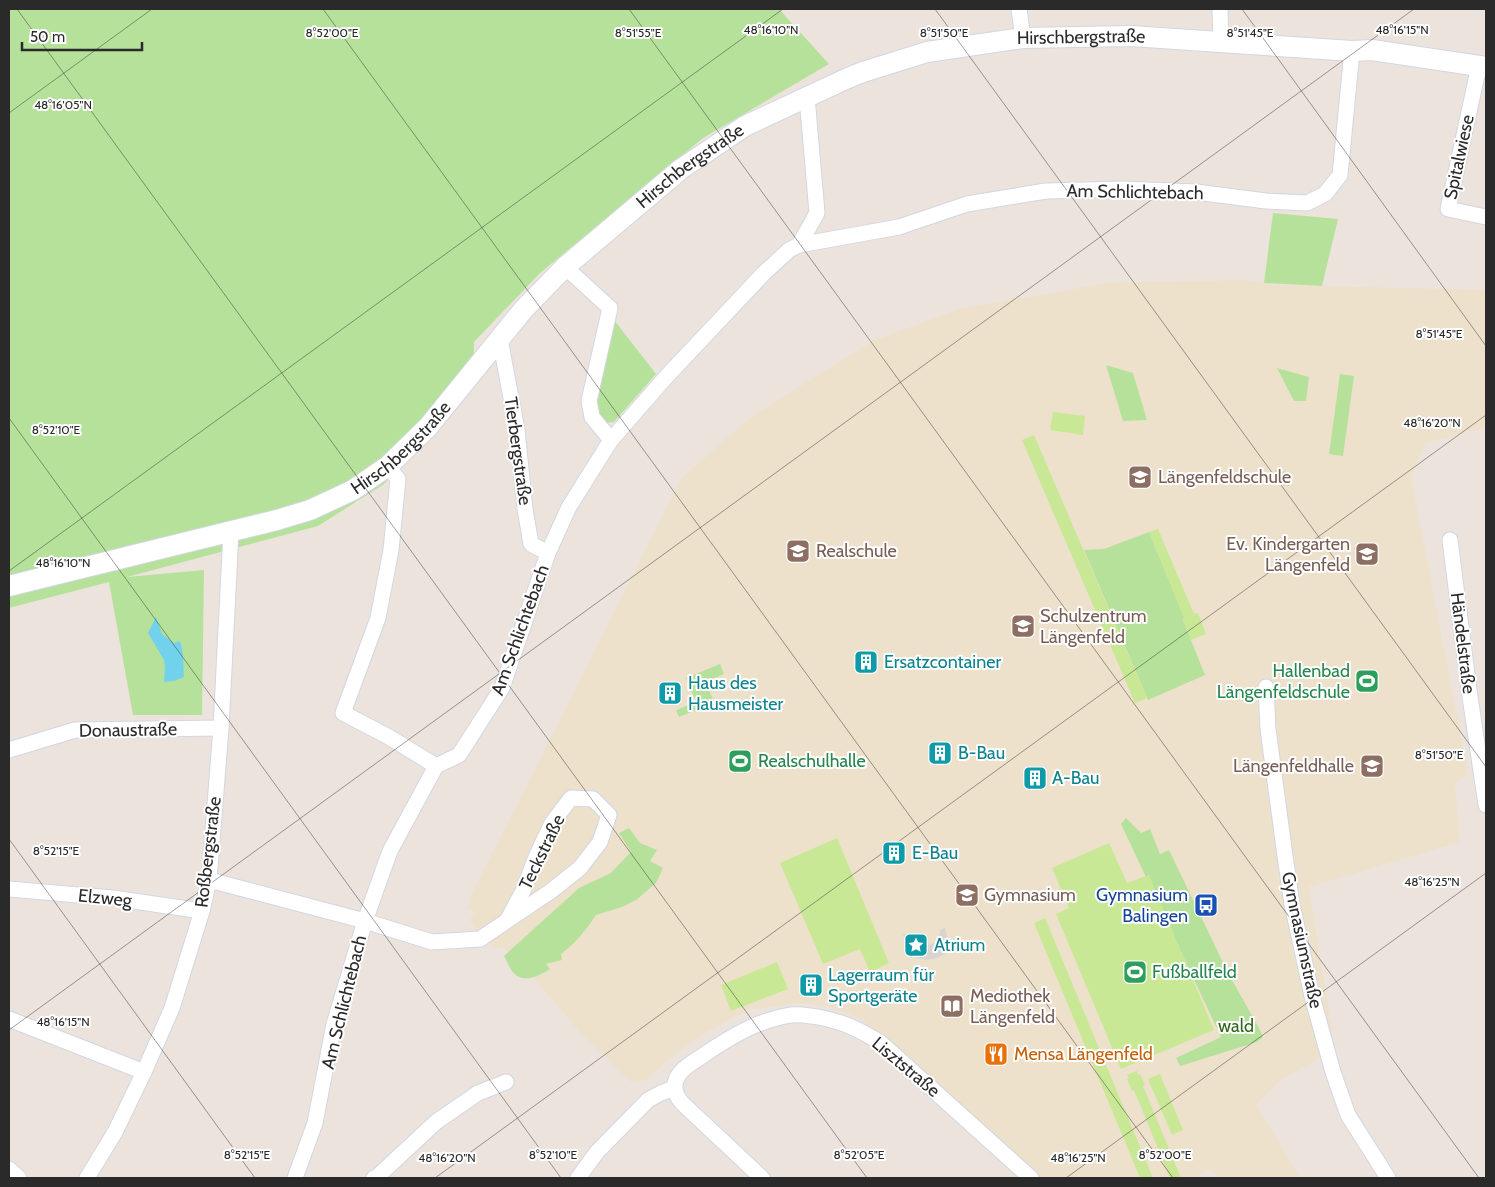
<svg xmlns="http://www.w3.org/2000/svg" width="1495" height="1187" viewBox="0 0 1495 1187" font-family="Cabin,sans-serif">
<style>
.education{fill:#ede1cc}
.green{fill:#b6e19a}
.pitch{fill:#c9e896}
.plaza{fill:#d8d4cf}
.water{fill:#72d1eb}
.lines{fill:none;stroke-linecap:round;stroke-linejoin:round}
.minor-casing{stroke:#d2d6e2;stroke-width:17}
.tertiary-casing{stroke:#d2d6e2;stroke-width:22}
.minor{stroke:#fff;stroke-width:15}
.tertiary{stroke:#fff;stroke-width:20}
.ticks{fill:none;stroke:#2a2a2a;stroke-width:1;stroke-opacity:0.45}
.labels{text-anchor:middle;stroke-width:4;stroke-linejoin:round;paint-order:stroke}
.street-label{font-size:18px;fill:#2a2a2a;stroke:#fff}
.education-label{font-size:18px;fill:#785e54;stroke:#fff;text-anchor:start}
.culture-label{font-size:18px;fill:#0d838f;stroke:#fff;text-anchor:start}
.leisure-label{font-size:18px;fill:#27864d;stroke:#fff;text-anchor:start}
.transit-label{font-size:18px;fill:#164399;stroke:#fff;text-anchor:end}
.park-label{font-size:18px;fill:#2f651c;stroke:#fff}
.food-label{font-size:18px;fill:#c56008;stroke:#fff;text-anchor:start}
.ticks-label{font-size:12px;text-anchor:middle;fill:#2a2a2a;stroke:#fff;stroke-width:4;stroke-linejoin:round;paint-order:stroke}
</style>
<rect width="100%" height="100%" fill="#ece4dc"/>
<path class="education" d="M1244,280l32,5 210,5v138l-61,15 -14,34 57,297 -13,9 5,59 -151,45 26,162 -54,31 -25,25 43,70 -1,3h-78l-12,-9 -11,9h-161l-173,-158 -36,-14 -32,-3 -46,7 -44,23 -35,25 -24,22 -14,3 -51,-50 -64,-74 -14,-11h-7l-21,-19 -5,-9 4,-8 -7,-3 3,-12 212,-419 70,-62 121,-75 85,-32 150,-26z"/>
<g class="green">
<path d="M9,9h770l50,55 -126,74 -163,135 -66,69 -1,41 -89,101 -66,42 -191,51 77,-7 -2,145h-69l-24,-133 -100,26z"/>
<path d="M1273,213l65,6 -16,67 -58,-3z"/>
<path d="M614,320l42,54 -42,48 -10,1 -8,-10 -2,-11z"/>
<path d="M1106,365l27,8 14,47 -24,1z"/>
<path d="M1277,368l32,9 -3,24h-12z"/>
<path d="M1340,374l14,2 -11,80 -14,-2z"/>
<path d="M1276,470l16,3 -3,13 -22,-4z"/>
<path d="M1149,532l36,87 -2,1 22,55 -57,25 -64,-150 20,-1z"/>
<path d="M720,664l4,10 -18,8 8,20 -35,15 -3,-7 20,-8 -10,-24z"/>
<path d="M1126,818l15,15 9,-4 10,25 9,-4 59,123 31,55 4,9 -6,5 -77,24 -4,-8 45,-21 -100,-213z"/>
<path d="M629,828l11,15 17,7 -7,11 13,7 -7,15 -20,17 -14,7 -26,8c-11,16 -19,27 -35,39l1,6 -16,4 4,5c-11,7 -28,16 -38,2 -3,-4 -5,-10 -8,-15l75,-68 32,-15 20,-21 -12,-19z"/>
</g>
<g class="pitch">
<path d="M1053,412l32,4 -2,19 -33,-5z"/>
<path d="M1034,435l113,263 -12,5 -113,-263z"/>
<path d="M1158,529l36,85 4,-1 8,21 -15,6 -8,-21 1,-1 -35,-86z"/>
<path d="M837,838l52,125 -19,9 -10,-23 -37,15 -43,-101z"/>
<path d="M1109,843l18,40 22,-8 65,155 -93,39 -65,-155 13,-6 -17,-40z"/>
<path d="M1045,918l108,260h-13l-106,-255z"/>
<path d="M777,962l11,27 -57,22 -10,-26z"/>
<path d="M1137,1071l1,4 2,-1 5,11 -2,1 38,92h-11l-36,-88 -2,1 -5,-12 2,-1 -2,-3z"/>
<path d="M1160,1074l23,56 -11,5 -24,-56z"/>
</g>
<path class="plaza" d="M945,928l3,11 -2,14 -8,5 -11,2 -11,-2 -8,-8 -5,-16 16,1 4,8 4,2 5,-1 7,-5 1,-9z"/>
<path class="water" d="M156,617l6,17 12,9 6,-2c4,12 3,23 4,36l-10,4 -10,1 1,-14 -1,-8 -16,-27z"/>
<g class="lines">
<g class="minor-casing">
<g id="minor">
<path d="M1019,9l4,29"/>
<path d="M1220,9l1,33"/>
<path d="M1479,66l-31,143 38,8"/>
<path d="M799,245l18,-32 -10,-116"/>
<path d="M565,267l45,41 -21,93 3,16 19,23"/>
<path d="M500,339l17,91 8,79 6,35 17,9"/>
<path d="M388,466l10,13 -7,71 -13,68 -35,95 46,24 47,29"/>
<path d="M1450,540l19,150 17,115"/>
<path d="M1266,687l2,42 17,127 7,48 20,92 21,76 15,43 40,63"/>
<path d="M9,750l66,-20 146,-2"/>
<path d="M209,880l156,41 67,21 48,-3 71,-48 29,-23 20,-26 9,-27 -16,-16 -22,-1 -19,25 -16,34 -13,34 -15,28"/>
<path d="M9,889l104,9 89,13"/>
<path d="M9,1019l135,53"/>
<path d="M9,1169l10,9"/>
<path d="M87,1178l28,-46 29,-60 28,-64 30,-97 7,-31 12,-152 10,-196"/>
<path d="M295,1178l20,-55 19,-99 31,-103 25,-70 46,-85 23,-11 43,-67 46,-135 21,-46 42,-67 55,-63 98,-104 25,-23 10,-5 100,-18 68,-23 79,-13 77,-2 73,3 70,9 41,2 18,-9 15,-19 12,-124"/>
<path d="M374,1178l4,-2 58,-54 42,-29 28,-11"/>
<path d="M578,1178l19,-26 51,-52 13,-7 13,-5"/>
<path d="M762,1178l-80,-75c-8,-9 -10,-20 -2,-30 6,-8 17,-13 25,-19 27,-18 53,-34 86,-39 9,-1 18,1 27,2 26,5 40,12 63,26l150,135"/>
</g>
</g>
<g class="tertiary-casing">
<g id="tertiary">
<path id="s1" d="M9,586l268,-66 33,-10 43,-20 35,-24 40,-39 96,-118 41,-42 116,-98 64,-43 103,-48 15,-6 64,-20 96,-14 108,-2 221,15 20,-1 114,17"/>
</g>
</g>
<use href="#minor" class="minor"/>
<use href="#tertiary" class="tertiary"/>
</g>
<path class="ticks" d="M17,9l850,1169M323,9l850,1169M629,9l850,1169M935,9l551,758M1242,9l244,337M9,113l143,-104M9,418l552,760M9,571l774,-562M9,839l246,339M9,1030l1405,-1021M435,1178l1051,-763M1066,1178l420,-305"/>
<defs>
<g id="school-square" transform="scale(1.25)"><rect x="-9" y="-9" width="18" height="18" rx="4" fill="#8d6e63" stroke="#fff"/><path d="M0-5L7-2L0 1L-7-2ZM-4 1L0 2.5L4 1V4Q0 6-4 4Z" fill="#fff"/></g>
<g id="building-square" transform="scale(1.25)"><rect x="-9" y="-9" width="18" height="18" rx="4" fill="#0f9aa8" stroke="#fff"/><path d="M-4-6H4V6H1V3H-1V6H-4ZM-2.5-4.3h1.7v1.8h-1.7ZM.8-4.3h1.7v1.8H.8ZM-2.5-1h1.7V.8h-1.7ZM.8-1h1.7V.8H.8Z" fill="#fff"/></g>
<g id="stadium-square" transform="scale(1.25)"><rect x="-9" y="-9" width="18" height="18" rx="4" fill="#2e9e5b" stroke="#fff"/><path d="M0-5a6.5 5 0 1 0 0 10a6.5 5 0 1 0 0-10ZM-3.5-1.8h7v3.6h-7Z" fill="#fff"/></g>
<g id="bus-square" transform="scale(1.25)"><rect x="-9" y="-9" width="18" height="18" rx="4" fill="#1a4fb4" stroke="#fff"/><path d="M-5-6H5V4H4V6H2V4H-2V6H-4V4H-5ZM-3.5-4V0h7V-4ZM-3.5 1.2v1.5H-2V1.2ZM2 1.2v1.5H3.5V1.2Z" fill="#fff"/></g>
<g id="sight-square" transform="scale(1.25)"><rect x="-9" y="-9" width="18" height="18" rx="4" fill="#0f9aa8" stroke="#fff"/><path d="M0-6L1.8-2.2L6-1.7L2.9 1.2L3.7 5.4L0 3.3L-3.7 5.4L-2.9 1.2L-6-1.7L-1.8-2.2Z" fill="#fff"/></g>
<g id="library-square" transform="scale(1.25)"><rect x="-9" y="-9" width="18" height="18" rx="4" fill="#8d6e63" stroke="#fff"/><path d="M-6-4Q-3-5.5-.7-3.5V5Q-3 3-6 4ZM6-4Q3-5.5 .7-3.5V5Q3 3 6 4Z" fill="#fff"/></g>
<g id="restaurant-square" transform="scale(1.25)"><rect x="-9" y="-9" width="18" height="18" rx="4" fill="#e8710a" stroke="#fff"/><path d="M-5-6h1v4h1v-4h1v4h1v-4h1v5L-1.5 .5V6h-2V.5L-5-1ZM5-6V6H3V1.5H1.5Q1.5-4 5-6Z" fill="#fff"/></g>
</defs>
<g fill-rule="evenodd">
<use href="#school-square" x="1140" y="477"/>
<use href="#school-square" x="798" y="551"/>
<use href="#school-square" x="1367" y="554"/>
<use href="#school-square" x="1023" y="626"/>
<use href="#building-square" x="866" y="662"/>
<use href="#stadium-square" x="1367" y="681"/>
<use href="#building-square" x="670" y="693"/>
<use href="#building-square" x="940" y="753"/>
<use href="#stadium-square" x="740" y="761"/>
<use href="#school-square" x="1372" y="766"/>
<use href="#building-square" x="1035" y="778"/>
<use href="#building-square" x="894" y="853"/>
<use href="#school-square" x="967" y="895"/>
<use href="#bus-square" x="1206" y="905"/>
<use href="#sight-square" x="916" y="945"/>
<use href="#stadium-square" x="1135" y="972"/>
<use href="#building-square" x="811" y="985"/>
<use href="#library-square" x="952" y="1006"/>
<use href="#restaurant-square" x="996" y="1054"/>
</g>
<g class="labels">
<g class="street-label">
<text dy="6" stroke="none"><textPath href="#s1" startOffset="1248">Hirschbergstraße</textPath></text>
<text transform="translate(1459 157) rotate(-78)" y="6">Spitalwiese</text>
<text dy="6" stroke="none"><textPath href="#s1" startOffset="828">Hirschbergstraße</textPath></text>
<text transform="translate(1135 192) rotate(1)" y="6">Am Schlichtebach</text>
<text dy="6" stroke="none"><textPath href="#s1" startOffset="422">Hirschbergstraße</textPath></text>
<text transform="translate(518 451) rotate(82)" y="6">Tierbergstraße</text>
<text transform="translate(520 630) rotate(-70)" y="6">Am Schlichtebach</text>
<text transform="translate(1463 643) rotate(83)" y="6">Händelstraße</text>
<text transform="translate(128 730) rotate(-1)" y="6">Donaustraße</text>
<text transform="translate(208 852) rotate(-83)" y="6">Roßbergstraße</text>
<text transform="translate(542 852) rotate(-64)" y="6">Teckstraße</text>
<text transform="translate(105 898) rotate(6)" y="6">Elzweg</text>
<text transform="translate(1302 940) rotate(78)" y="6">Gymnasiumstraße</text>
<text transform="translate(344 1002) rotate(-76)" y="6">Am Schlichtebach</text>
<text transform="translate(906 1067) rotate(40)" y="6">Lisztstraße</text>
</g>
<g class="education-label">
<text x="1158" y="483">Längenfeldschule</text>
<text x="1350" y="550" text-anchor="end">Ev. Kindergarten<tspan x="1350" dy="21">Längenfeld</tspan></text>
<text x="816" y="557">Realschule</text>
<text x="1040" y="622">Schulzentrum<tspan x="1040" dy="21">Längenfeld</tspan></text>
<text x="1354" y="772" text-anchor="end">Längenfeldhalle</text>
<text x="984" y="901">Gymnasium</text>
<text x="970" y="1002">Mediothek<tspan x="970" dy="21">Längenfeld</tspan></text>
</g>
<g class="culture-label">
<text x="884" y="668">Ersatzcontainer</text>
<text x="688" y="689">Haus des<tspan x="688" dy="21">Hausmeister</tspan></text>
<text x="958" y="759">B-Bau</text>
<text x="1052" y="784">A-Bau</text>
<text x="912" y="859">E-Bau</text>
<text x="934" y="951">Atrium</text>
<text x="828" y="981">Lagerraum für<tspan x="828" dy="21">Sportgeräte</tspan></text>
</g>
<g class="leisure-label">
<text x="1350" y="677" text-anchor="end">Hallenbad<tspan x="1350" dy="21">Längenfeldschule</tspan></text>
<text x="758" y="767">Realschulhalle</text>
<text x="1152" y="978">Fußballfeld</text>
</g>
<g class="transit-label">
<text x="1188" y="901">Gymnasium<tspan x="1188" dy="21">Balingen</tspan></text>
</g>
<g class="park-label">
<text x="1236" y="1032">wald</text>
</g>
<g class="food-label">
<text x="1014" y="1060">Mensa Längenfeld</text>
</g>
</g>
<g class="ticks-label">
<text x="771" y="34">48°16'10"N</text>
<text x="1402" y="34">48°16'15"N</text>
<text x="332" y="37">8°52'00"E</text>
<text x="638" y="37">8°51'55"E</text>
<text x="944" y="37">8°51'50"E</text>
<text x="1250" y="37">8°51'45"E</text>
<text x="63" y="109">48°16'05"N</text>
<text x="1439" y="338">8°51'45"E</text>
<text x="1432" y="427">48°16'20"N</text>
<text x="56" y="434">8°52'10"E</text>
<text x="63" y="567">48°16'10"N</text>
<text x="1439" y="759">8°51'50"E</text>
<text x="56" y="855">8°52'15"E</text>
<text x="1432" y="886">48°16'25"N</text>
<text x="63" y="1026">48°16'15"N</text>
<text x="247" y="1159">8°52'15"E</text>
<text x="553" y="1159">8°52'10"E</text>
<text x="859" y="1159">8°52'05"E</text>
<text x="1165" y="1159">8°52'00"E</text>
<text x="447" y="1162">48°16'20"N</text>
<text x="1078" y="1162">48°16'25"N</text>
</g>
<rect width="1495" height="1187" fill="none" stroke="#2a2a2a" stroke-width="20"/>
<path d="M22 42v8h120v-8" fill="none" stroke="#2a2a2a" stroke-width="2.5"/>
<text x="30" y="42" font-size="15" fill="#2a2a2a" stroke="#ffffff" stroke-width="4" paint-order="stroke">50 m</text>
</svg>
